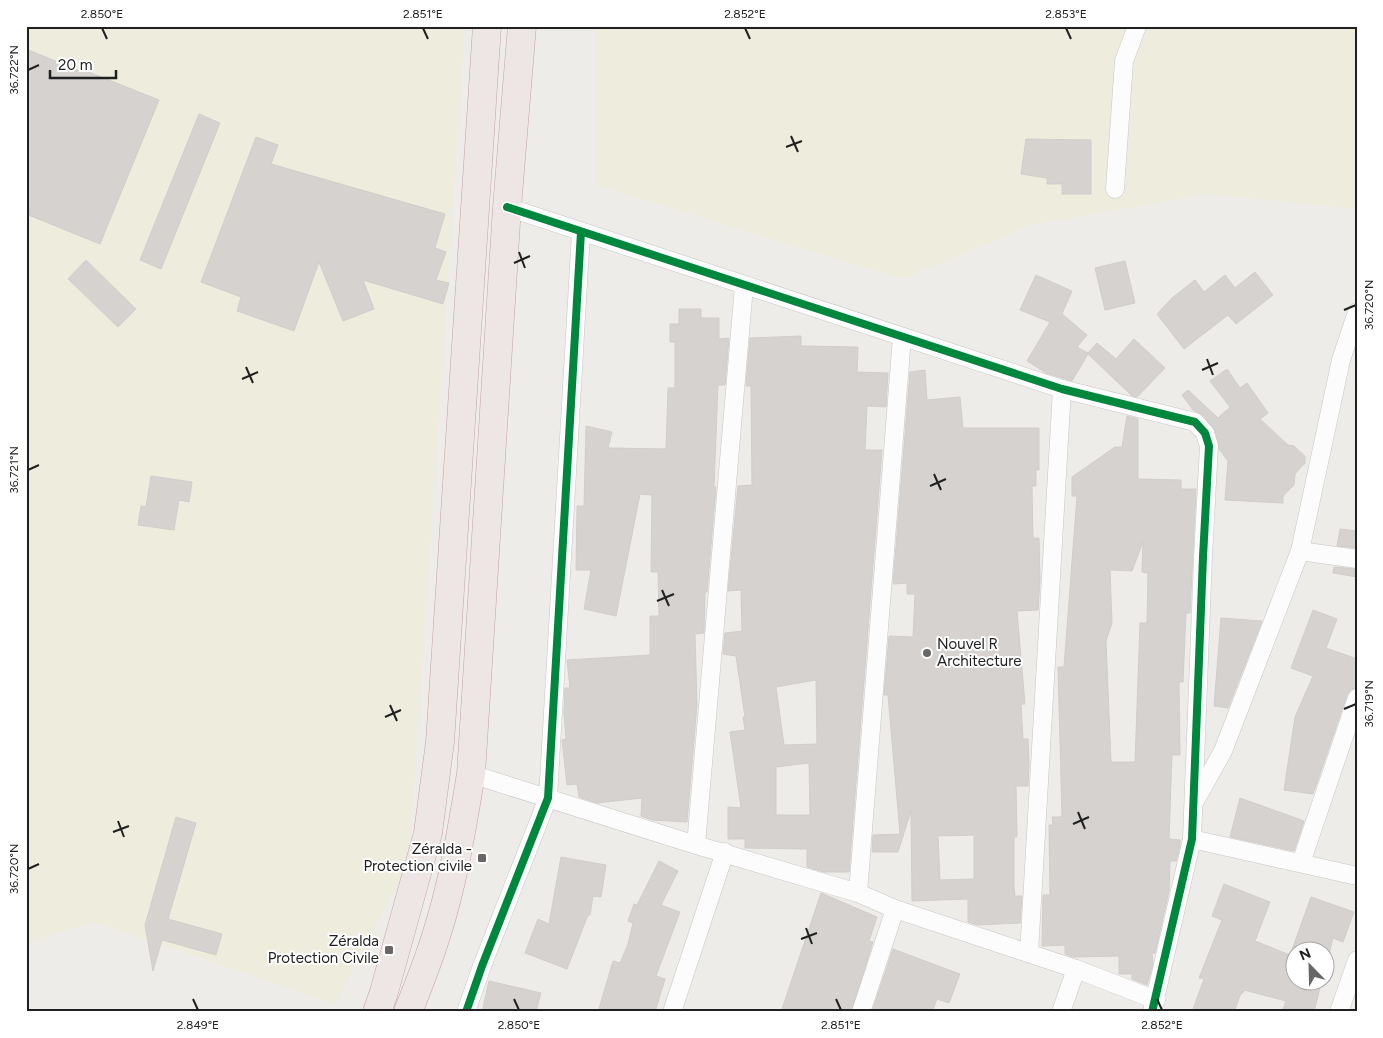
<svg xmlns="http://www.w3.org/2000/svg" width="1383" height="1038" viewBox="0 0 1383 1038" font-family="Figtree,sans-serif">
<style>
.farmland{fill:#eeeddd}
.building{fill:#d5d2d0;stroke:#d1cdca;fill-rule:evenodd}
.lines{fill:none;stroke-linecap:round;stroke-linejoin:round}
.minor-casing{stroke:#c7c6c5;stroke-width:19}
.trunk-casing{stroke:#c3a1ad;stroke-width:29}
.minor{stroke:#fcfcfc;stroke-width:18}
.trunk{stroke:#eee6e4;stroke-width:28}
.cycleway-casing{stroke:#fff;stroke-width:11}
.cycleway{stroke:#00873e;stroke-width:8}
.ticks{fill:none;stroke:#202020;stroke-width:2}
.poi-dot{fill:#686766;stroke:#fff;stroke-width:2}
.labels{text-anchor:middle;stroke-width:4;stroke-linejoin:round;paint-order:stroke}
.poi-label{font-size:15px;fill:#202020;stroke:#fff;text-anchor:end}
.neatline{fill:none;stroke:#202020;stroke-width:2}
.ticks-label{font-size:12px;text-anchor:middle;fill:#202020}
</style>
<rect width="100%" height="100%" fill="#eeece9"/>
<g class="farmland">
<path d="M26,26h439l-56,837 -74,141 -241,-82 -68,21z"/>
<path d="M596,26h761v183l-151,-15 -175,31 -128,54 -308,-94z"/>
</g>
<g class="building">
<path d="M26,49l54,22 1,-2 78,31 -59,144 -74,-30z"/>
<path d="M199,114l21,9 -59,146 -21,-9z"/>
<path d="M256,137l22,8 -7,19 174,50 -10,34 11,4 -10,28 13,3 -6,21 -80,-24 11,29 -31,12 -24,-59 -25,69 -57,-20 4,-14 -40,-15z"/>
<path d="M1026,139l65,1v54h-29v-10h-15v-6l-26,-4z"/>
<path d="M86,260l50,49 -18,18 -50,-48z"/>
<path d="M1125,261l10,42 -30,7 -10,-42z"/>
<path d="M1255,272l18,23 -37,29 -8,-9 -44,34 -27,-35 15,-16 23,-18 9,12 21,-17 10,13z"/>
<path d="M1036,275l36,16 -10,23 25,21 -10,12 11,6 9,-10 19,16 18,-20 31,29 -28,29 -5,-1 -44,-42 -16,27 -26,-8 -19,-12 23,-39 -30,-12z"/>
<path d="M679,309h22v9h18v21l10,-1 -4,47h-7l-4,102h2l-9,105h-2l-1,41 -9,1 2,71 -10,117 -35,-2 -11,-4 1,-18 -45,5 -18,-6 -2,-13 -10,1 -5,-45 4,-1 -2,-26 1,-25h5l-3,-28 83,-5v-39h9l-1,-44h-7l1,-77 -12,-1 -24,122 -32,-7 7,-39h-15l1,-64h7l2,-80 26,6 -4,16 58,1 2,-61h7v-46h-5v-18h9z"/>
<path d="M801,336v10l57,1 -1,25 31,1 -2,34 -19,-1 -2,44h17l-33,422h-25l-17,-5v-18l-62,-1v-9h-17v-32l13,1 -11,-76 15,-2 -2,-13h2l-9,-61 -13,-2 2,-21 17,-2 -1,-41 -13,1 10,-105 14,-1 -1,-99h-5l4,-48zM816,680l1,64 -33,1 -8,-58zM809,763l1,52h-34v-48z"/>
<path d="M1227,369l13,19 7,-5 21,30 -8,6 28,26 6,1 11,10v7l-10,11 -1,11 -11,11v7l-58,-3 3,-39 -9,-12 -4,-19 -12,-15 -10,-5 -11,-15 6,-5 30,28 12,-11 -20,-26z"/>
<path d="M925,370l2,30 33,-3 3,31h76v42h-3v16h-4l1,52h6l1,42 -2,30 -21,1 8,93h-4l2,35h5l1,24 -1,23h-12l1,51h-3v50l1,9h7l-2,27 -42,2 -10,-3v-23l-56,2 -1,-90 -13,41h-26l1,-17 27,-1 -12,-139h-4l5,-59 24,1 2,-43h-8v-11l-14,1 17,-212zM974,835v44l-34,1 -2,-44z"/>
<path d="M1127,416l11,3v60l43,1v9h15l-6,124h-4l-3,69h-4l1,73h-8l-3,84 11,1v6l-4,15h-6l-1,30 -14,62h-3l1,10 -6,22 -15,-6v-5h-13v-18l-46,1 -8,-3v-9l-23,1 1,-51h7l-1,-70h4l-1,-8h10l-4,-150h6l13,-171h-5v-19l43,-30h7zM1143,542l-1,30 6,1 -1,50h-7l-5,139h-24l-5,-121 6,-18 -2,-53 22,1z"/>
<path d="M151,476l41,6 -3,20 -10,-2 -5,30 -36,-5 3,-19 5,1z"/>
<path d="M1340,529l17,2v17l-20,-2z"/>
<path d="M1334,567l23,2v8l-24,-4z"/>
<path d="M1313,610l24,9 -11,29 31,11v29l-7,2 -3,5 -34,99 -29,-4 11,-73 18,-41 -22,-8z"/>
<path d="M1221,618l41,3 -34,87 -14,-2z"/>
<path d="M1240,798l64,23 -10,30 -64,-14z"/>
<path d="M176,817l20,6 -28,96 54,15 -6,21 -54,-15 -9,31 -8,-46z"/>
<path d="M561,857l45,8 -5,32 -8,-1 -3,19h-2l-21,54 -42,-16 13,-34 11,5z"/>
<path d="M659,861l19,10 -17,34 19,7 -24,64 9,3 -10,33h-57l15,-51 7,2 8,-19 5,-21 -5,-2 6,-17 3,1z"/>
<path d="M1224,884l46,18 -15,39 35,14 21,-58 43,15 -11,30 -10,-4 -7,28v-16h-30v30h26l-8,32h-32l4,-11 -42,-11 -2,4 -1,-1 -7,19h-42l12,-33 -5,-1 23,-58 -10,-4z"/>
<path d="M821,893l56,24 -8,24 4,1 -22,70h-70z"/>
<path d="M893,949l67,25 -11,29 -12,-4 -5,13h-60z"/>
<path d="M489,981l52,12 -5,19h-54z"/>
</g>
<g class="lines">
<g class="minor-casing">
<g id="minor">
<path d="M1115,189l9,-128 13,-35"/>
<path d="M507,207l555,182 133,33 10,11 4,13 -6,111 -11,282 -40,173"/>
<path d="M1300,551l57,8"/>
<path d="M471,774l225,71 162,48 37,16 181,60 80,31"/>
<path d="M1195,801l28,-50 77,-200 41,-191 16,-48"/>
<path d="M1192,839l165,37"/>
<path d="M696,845l48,-559"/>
<path d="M1301,863l56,-165"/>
<path d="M858,893l44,-556"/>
<path d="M1029,953l33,-564"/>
<path d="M466,1012l16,-46 66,-168 33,-566"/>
<path d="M672,1012l53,-160"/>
<path d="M861,1012l34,-103"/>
<path d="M1061,1012l15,-43"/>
<path d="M1339,1012l18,-52"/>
</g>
</g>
<g class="trunk-casing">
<g id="trunk">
<path d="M377,1012l7,-20 44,-159 12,-91 47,-716"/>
<path d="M408,1012c10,-25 20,-50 28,-76 17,-52 26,-108 35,-162l36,-567 15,-181"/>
</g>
</g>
<use href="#minor" class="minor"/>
<use href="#trunk" class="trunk"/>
<g class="cycleway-casing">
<g id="cycleway">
<path d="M507,207l555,182 133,33 10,11 4,13 -6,111 -11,282 -40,173"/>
<path d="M466,1012l16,-46 66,-168 33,-566"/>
</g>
</g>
<use href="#cycleway" class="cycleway"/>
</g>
<path class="ticks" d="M102,28l5,11M423,28l5,11M745,28l5,11M1066,28l5,11M28,70l11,-5M791,136l7,16M786,147l16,-6M519,252l6,16M514,263l16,-7M1344,310l12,-5M1207,359l6,16M246,367l7,16M1202,370l16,-7M242,379l16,-7M28,470l11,-5M934,474l7,16M930,486l16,-7M662,590l7,16M657,601l17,-7M390,705l7,16M1344,709l12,-5M385,717l16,-7M1078,812l7,17M118,821l6,16M1073,824l16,-7M113,832l16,-6M28,869l11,-5M806,928l6,16M801,939l16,-6M193,999l5,11M514,999l5,11M836,999l5,11M1157,999l5,11"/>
<g class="poi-dot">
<circle cx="927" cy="653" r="5"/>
<rect x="477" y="853" width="10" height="10" rx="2.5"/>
<rect x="384" y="945" width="10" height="10" rx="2.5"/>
</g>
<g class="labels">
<g class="poi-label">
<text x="937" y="649" text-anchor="start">Nouvel R<tspan x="937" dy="17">Architecture</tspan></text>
<text x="472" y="854">Zéralda -<tspan x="472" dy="17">Protection civile</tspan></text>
<text x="379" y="946">Zéralda<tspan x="379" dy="17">Protection Civile</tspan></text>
</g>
</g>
<rect width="1383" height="1038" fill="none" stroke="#ffffff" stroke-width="55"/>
<g transform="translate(1310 966) rotate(337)"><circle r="24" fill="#ffffff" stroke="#a6a6a6"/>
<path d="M0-4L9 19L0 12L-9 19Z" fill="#686766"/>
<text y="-8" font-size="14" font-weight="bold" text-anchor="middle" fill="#202020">N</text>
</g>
<path d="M50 70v8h66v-8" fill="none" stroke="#202020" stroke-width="2.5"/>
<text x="58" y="70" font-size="15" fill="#202020" stroke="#ffffff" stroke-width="4" paint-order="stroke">20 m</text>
<rect x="28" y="28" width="1328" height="982" class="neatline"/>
<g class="ticks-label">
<text x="102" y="18">2.850°E</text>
<text x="423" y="18">2.851°E</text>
<text x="745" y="18">2.852°E</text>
<text x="1066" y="18">2.853°E</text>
<text transform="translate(14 70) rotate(-90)" y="4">36.722°N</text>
<text transform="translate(1369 305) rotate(-90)" y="4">36.720°N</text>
<text transform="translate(14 470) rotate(-90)" y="4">36.721°N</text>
<text transform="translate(1369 704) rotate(-90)" y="4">36.719°N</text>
<text transform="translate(14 869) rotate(-90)" y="4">36.720°N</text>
<text x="198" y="1029">2.849°E</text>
<text x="519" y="1029">2.850°E</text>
<text x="841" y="1029">2.851°E</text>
<text x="1162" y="1029">2.852°E</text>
</g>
</svg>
